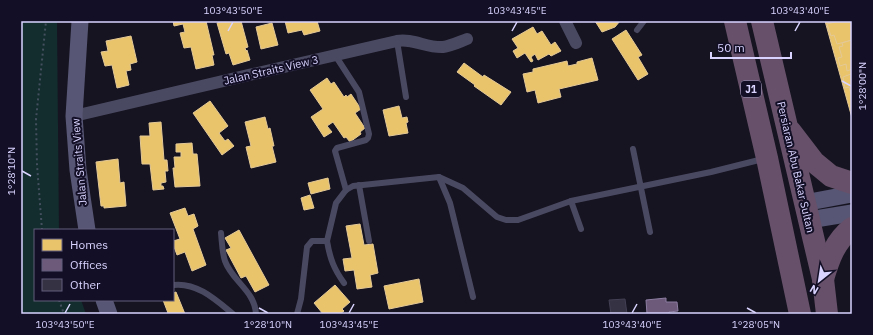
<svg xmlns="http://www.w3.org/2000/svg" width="873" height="335" viewBox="0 0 873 335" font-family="'IBM Plex Sans',sans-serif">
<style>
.green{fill:#132c2d}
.homes{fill:#e9c46a;stroke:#e4c997}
.offices{fill:#6d597a;stroke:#8d7ea2}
.building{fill:#343243;stroke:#433f54}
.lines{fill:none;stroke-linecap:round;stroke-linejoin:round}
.path{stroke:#44505f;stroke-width:2;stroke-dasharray:2 3;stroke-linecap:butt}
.lane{stroke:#4a4962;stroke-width:6}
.street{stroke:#4a4962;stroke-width:12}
.secondary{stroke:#575674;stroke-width:17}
.highway{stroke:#67516a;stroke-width:22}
.ticks{fill:none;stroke:#d9d4ff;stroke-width:1.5}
.labels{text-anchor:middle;stroke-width:4;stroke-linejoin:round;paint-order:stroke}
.shield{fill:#130f26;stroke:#9e99be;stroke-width:1}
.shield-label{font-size:10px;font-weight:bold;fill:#d9d4ff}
.street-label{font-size:11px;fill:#d9d4ff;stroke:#130f26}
.neatline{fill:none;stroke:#d9d4ff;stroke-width:1.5}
.ticks-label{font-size:10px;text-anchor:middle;fill:#d9d4ff}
</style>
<rect width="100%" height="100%" fill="#161421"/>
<path class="green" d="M21,21h36l2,209h-24v70h46l5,14h-65z"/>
<g class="homes">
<path d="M173,21h33l8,34h-2l2,10 -18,4 -5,-22 -7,1 -4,-15 5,-1 -2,-8 -9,2z"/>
<path d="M220,21h21l7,26 -3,1 1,3 1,-1 3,10 -17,5 -4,-12 -3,1 -9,-31 4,-1z"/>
<path d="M285,21h32l3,10 -16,4 -2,-5 -14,3z"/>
<path d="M595,21h25l-5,6 -13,5z"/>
<path d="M825,21h27v97z"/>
<path d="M835,21h17v19l-15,4 -3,-9 -3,1 -4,-12 8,-2z"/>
<path d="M272,23l6,22 -17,4 -5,-22z"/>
<path d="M533,27l4,7 5,-3 9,14 4,-3 6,9 -10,5 -2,-2 -11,6 -3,-6 -4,3 2,4 -2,1 -6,-9 -8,5 -4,-7 5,-3 -6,-9z"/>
<path d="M626,30l16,25 -4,2 10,17 -10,6 -26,-41z"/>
<path d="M131,36l6,26 -7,2 1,6 -5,1 3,14 -12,3 -5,-23 -7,1 -4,-14 7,-1 -2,-10z"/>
<path d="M852,40v29l-5,2 -1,-7 -6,2 -2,-8 4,-1 -3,-10 4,-1 -1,-3z"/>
<path d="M592,58l6,22 -39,9 2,8 -23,6 -3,-13 -8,2 -4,-18 10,-2v-3l34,-8 1,5 9,-2v-2z"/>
<path d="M464,63l19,14 1,-2 27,17 -10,13 -27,-19 1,-1 -18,-13z"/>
<path d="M851,74h1v23l-3,-10 -4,1 -2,-11z"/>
<path d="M327,78l4,6 3,-2 10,15 2,-2 1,2 4,-3 10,15 -6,4 10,15 -5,4 1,2 -11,8 -4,-5 -2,1 -11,-16 -6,4 5,6 -8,5 -13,-20 12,-8 -13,-19z"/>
<path d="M210,101l18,25 -9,7 6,8 3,-2 6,7 -12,9 -29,-42z"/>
<path d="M399,106l3,12 5,-1 1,5 -2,1 2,10 -19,3 -6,-26z"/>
<path d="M265,117l3,12 2,-1 4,18h-2l4,16 -25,6 -5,-21 5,-1 -6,-24z"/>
<path d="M161,122l3,38h3l1,11h-3l1,11 -5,1v3h2l1,3 -11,1 -3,-26h-8l-2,-28h10l-1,-13z"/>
<path d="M192,143l1,11h4l3,32 -25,1 -2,-19h2l-1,-11h7v-5h-5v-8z"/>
<path d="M118,159l2,24 4,-1 2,24 -22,2v-2h-3l-5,-44z"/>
<path d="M328,178l2,11 -19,5 -3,-11z"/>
<path d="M310,195l4,13 -10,2 -3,-12z"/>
<path d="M185,208l3,8 6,-2 4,12 -5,3 13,36 -14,6 -7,-19 -8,3 -4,-11v-3l7,-2 -10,-26z"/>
<path d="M360,224l4,21 9,-1 5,29 -8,2 2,12 -15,2 -3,-19 -9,1 -2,-12 9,-1 -6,-32z"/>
<path d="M239,230l30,55 -14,7 -9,-16 -5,2 -15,-28 5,-2 -6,-10z"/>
<path d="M419,279l4,23 -34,7 -5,-23z"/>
<path d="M335,285l15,17 -8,7 2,2 -4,3h-17l-9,-11z"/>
<path d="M176,292l9,22h-20l3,-1 -5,-13h10v-7z"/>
</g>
<path class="offices" d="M666,298v4h11l1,9 -9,1v2h-22l-1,-14z"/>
<path class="building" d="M625,299l2,15h-16l-2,-14z"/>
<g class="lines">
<g class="path">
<path d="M42,230l-5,-65 -1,-46 10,-98"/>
<path d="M59,300l5,14"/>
</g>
<g class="lane">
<path d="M637,30l7,-9"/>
<path d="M397,41l9,56"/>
<path d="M335,55l24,37 10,42 -1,4 -2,2 -29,8 -2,3 11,39"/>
<path d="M633,149l17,83"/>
<path d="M439,177l11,26 23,94"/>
<path d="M359,185l10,56"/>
<path d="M571,201l10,28"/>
<path d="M221,233c1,9 1,19 4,28 7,20 30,30 31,53"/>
<path d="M327,241c3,18 7,28 17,42"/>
<path d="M173,285c24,-3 43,15 60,29"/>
<path d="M297,314l4,-15 6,-52 5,-6h15l9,-38 10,-13 7,-4 86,-9 24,11 34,29 9,3h12l53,-19 140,-29 52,-13"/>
</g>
<g class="street">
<path d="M565,21l11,22"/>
<path d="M74,116c108,-26 215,-50 323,-75 15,-3 30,7 46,6 8,-1 16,-5 24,-8"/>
</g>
<g class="secondary">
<path d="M80,21l-6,95 4,54 9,60"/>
<path d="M804,203l48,-9"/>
<path d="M809,220l43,-7"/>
<path d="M104,300l5,14"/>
</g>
<g class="highway">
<path d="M735,21l32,137 33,156"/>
<path d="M762,21l61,258 4,35"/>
<path d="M791,132l23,30 17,14 21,7"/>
<path d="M823,279c6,-20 12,-38 29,-51"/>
</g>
</g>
<path class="ticks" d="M228,31l5,-9M512,31l5,-9M795,31l5,-9M842,81l9,5M22,171l9,5M259,308l9,5M747,308l9,5M65,313l5,-9M349,313l5,-9M632,313l5,-9"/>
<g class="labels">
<rect class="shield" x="741" y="81" width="20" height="16" rx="3"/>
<g class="shield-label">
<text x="751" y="93">J1</text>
</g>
<g class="street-label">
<text transform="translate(271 70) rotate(-13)" y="4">Jalan Straits View 3</text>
<text transform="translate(79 162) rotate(-95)" y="4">Jalan Straits View</text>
<text transform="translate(796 167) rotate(77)" y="4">Persiaran Abu Bakar Sultan</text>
</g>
</g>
<rect width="873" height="335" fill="none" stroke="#130f26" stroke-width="44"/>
<rect x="34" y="229" width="140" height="72" fill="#130f26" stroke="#625e7d"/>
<rect x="42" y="239" width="20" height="12" fill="#e9c46a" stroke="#625e7d"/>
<text x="70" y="249" font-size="12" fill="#d9d4ff">Homes</text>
<rect x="42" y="259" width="20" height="12" fill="#6d597a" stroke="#625e7d"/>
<text x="70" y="269" font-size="12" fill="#d9d4ff">Offices</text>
<rect x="42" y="279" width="20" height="12" fill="#343243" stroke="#625e7d"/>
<text x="70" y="289" font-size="12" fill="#d9d4ff">Other</text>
<g transform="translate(819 281) rotate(210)" stroke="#130f26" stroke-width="3" paint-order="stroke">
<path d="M0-3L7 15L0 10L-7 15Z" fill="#d9d4ff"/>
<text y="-6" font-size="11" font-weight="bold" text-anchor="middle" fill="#d9d4ff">N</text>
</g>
<path d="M711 52v6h80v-6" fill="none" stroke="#d9d4ff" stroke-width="2"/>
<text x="717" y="52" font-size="12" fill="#d9d4ff" stroke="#130f26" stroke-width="3" paint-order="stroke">50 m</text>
<rect x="22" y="22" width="829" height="291" class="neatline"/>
<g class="ticks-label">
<text x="233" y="14">103°43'50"E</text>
<text x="517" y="14">103°43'45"E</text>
<text x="800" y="14">103°43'40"E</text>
<text transform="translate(862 86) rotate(-90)" y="4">1°28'00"N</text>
<text transform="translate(11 171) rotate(-90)" y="4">1°28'10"N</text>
<text x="65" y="328">103°43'50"E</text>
<text x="268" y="328">1°28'10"N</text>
<text x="349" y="328">103°43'45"E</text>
<text x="632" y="328">103°43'40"E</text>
<text x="756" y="328">1°28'05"N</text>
</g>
</svg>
